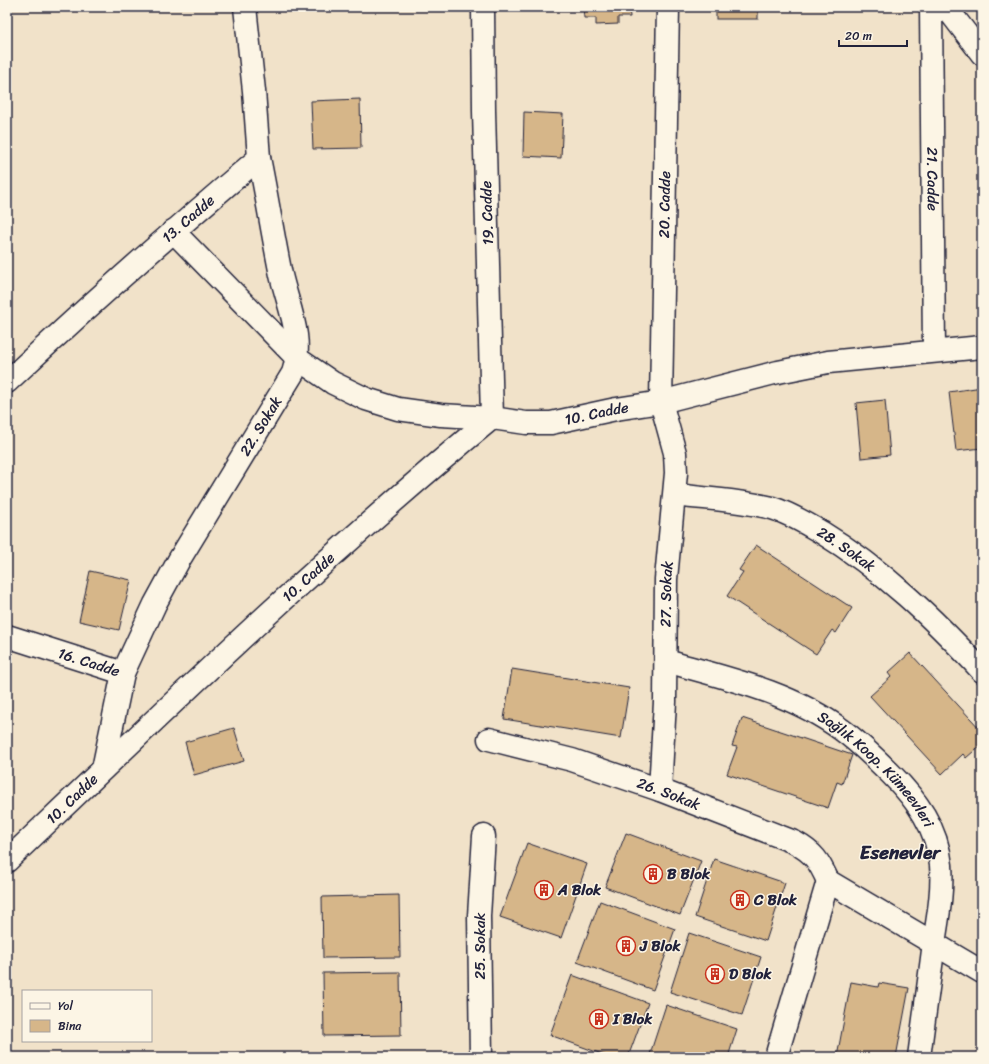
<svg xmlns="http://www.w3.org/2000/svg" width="989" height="1064" viewBox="0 0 989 1064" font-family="Sriracha,sans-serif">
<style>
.building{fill:#d6b689;stroke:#22223b}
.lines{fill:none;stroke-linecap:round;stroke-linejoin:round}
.minor-casing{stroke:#22223b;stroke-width:25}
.minor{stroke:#fcf5e5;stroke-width:22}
.labels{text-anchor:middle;stroke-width:3;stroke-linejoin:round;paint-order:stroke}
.street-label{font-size:15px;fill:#22223b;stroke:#fcf5e5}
.poi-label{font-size:15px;font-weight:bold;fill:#22223b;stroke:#fcf5e5;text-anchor:start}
.district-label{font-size:19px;font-weight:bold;fill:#22223b;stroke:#fcf5e5}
</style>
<rect width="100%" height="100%" fill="#f1e2c9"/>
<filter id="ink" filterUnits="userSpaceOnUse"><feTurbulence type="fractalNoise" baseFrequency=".025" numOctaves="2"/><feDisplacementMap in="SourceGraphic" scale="8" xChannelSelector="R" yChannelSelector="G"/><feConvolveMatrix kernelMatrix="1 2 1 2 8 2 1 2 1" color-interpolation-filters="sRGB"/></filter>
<g filter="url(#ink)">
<g class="building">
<path d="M583,7h46l1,10h-12v7l-22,1v-7h-12z"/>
<rect x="716" y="7" width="42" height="12"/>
<path d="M360,99l1,49 -48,1 -2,-48z"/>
<path d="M524,112l39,2 -2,44 -38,-2z"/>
<path d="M982,387v61l-26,3 -7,-59z"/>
<path d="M885,400l5,55 -29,3 -5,-55z"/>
<path d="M756,545l96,63 -16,25 -4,-3 -16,24 -89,-58 16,-24 -4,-2z"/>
<path d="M90,571l41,9 -12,50 -40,-9z"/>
<path d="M910,653l72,78v13l-16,14 -3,-4 -21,20 -72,-78 21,-19 -3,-4z"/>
<path d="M512,669l117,19 -8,50 -117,-19z"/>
<path d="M742,718l110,37 -10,29 -5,-2 -9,26 -101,-34 10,-27 -5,-1z"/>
<path d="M234,728l10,33 -50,14 -9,-33z"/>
<path d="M626,833l75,28 -21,54 -75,-28z"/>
<path d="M527,843l60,21 -26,74 -61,-21z"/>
<path d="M714,859l71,24 -19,58 -71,-24z"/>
<path d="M399,895l1,62 -77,1 -1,-61z"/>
<path d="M600,901l75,28 -22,61 -76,-28z"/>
<path d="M689,933l72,24 -19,58 -72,-23z"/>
<path d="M400,972l1,63 -77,1 -1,-63z"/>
<path d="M572,975l76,28 -20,54h-18l-60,-22z"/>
<path d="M851,982l27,5 1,-4 30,5 -13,69h-59z"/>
<path d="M666,1005l71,24 -9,28h-79z"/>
</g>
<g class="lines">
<g class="minor-casing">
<g id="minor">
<path id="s1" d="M931,7l3,344"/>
<path d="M946,7l36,47"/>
<path d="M173,231l125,128 35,24 33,16 32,10 43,6 51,3 -8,-307 -1,-104"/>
<path id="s2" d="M7,382c82,-77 166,-151 252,-224l-5,-67 -9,-84"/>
<path id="s3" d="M675,495c32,4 65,5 97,13 17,5 33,15 49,24 61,37 113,87 161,139"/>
<path id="s4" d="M7,636l116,37 -20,96"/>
<path id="s5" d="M666,661c60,17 125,31 176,69 18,13 34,29 49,44 26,26 46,54 50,91 2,26 -3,52 -7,78 -5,38 -10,76 -15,114"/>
<path id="s6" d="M123,673l32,-69 24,-44 114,-187c11,-34 -4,-64 -12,-98 -8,-39 -14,-78 -22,-117"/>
<path id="s7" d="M489,739l83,21 88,30 134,52c20,11 25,19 34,39"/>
<path id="s8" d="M660,790l5,-88 1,-123 10,-106 -1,-20 -14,-51 7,-395"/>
<path id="s9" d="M7,861c158,-151 316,-304 485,-443l34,5h25l65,-14 45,-7 117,-30 50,-10 154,-15"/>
<path d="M481,1057l-2,-141 5,-80"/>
<path d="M776,1057l52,-176 154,91"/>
</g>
</g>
<use href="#minor" class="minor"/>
</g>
</g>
<defs>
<g id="building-ring" transform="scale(1)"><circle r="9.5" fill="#fcf5e5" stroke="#c8321e" stroke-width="1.5"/><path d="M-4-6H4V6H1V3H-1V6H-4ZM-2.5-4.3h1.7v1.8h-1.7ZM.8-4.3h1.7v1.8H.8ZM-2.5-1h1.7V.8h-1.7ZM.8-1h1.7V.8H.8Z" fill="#c8321e"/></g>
</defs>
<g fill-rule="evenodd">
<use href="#building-ring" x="653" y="874"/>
<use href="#building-ring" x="544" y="890"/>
<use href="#building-ring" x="740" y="900"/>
<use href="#building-ring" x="626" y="946"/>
<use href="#building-ring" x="715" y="974"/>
<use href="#building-ring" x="599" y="1019"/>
</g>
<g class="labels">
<g class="street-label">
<text dy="5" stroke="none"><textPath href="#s1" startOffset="172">21. Cadde</textPath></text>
<text dy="5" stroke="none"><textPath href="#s8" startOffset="588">20. Cadde</textPath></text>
<text transform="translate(487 213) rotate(-92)" y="5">19. Cadde</text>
<text dy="5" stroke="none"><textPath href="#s2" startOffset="244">13. Cadde</textPath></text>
<text dy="5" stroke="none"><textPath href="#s9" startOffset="763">10. Cadde</textPath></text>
<text dy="5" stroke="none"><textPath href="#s6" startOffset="283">22. Sokak</textPath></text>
<text dy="5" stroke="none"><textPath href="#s3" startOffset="183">28. Sokak</textPath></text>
<text dy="5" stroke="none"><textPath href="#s9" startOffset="414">10. Cadde</textPath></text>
<text dy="5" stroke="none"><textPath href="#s8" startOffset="196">27. Sokak</textPath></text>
<text dy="5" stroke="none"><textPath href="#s4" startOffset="86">16. Cadde</textPath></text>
<text dy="5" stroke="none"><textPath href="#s5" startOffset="242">Sağlık Koop. Kümeevleri</textPath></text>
<text dy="5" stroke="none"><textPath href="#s7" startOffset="188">26. Sokak</textPath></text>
<text dy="5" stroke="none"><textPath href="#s9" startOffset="90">10. Cadde</textPath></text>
<text transform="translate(480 946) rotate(-90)" y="5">25. Sokak</text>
</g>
<g class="poi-label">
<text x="667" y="879">B Blok</text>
<text x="558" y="895">A Blok</text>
<text x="754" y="905">C Blok</text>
<text x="640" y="951">J Blok</text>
<text x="729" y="979">D Blok</text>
<text x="613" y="1024">I Blok</text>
</g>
<g class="district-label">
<text x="900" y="859">Esenevler</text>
</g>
</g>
<rect width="989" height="1064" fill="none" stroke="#fcf5e5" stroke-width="24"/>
<rect x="12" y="12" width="965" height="1040" fill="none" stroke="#22223b" stroke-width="1.5" filter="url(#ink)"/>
<rect x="22" y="990" width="130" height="52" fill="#fcf5e5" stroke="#a5a1a1"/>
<rect x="30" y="1003" width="20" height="6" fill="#fcf5e5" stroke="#a5a1a1"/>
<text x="58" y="1010" font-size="12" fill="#22223b">Yol</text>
<rect x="30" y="1020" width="20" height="12" fill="#d6b689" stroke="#a5a1a1"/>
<text x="58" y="1030" font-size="12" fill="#22223b">Bina</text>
<path d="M839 40v6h68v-6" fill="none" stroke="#22223b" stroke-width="2"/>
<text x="845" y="40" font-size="12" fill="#22223b" stroke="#fcf5e5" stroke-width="3" paint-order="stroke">20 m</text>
</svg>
